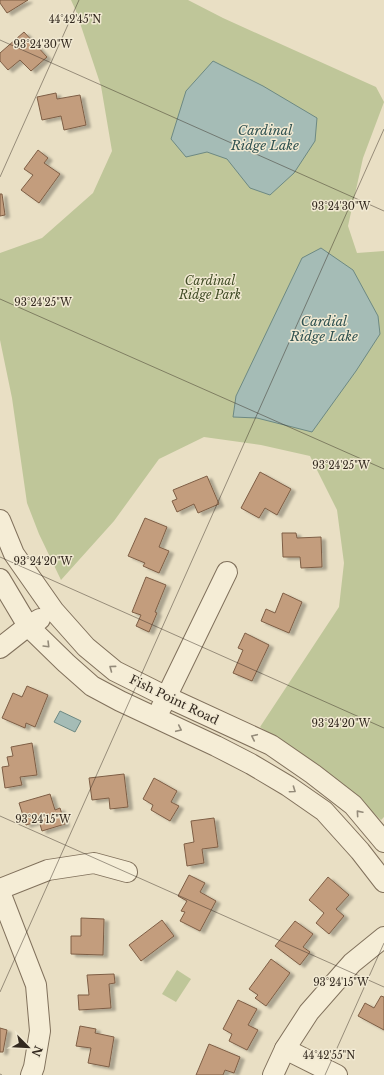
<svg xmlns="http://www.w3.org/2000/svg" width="384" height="1075" viewBox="0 0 384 1075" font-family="'Libre Baskerville',serif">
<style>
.green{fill:#bfc699}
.water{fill:#a5bcb6;stroke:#6d8983}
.building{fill:#c39d7d;stroke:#7e5e45;filter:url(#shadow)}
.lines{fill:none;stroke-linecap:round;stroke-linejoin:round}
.minor-casing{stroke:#81715c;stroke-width:22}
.minor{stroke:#f5edd6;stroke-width:20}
.oneway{stroke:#948b7a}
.ticks{fill:none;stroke:#33291f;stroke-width:1;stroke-opacity:0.45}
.labels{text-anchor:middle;stroke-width:3;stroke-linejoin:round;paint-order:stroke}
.park-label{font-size:12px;font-style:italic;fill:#424d27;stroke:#f1e9d2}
.street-label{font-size:12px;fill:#33291f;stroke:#f1e9d2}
.water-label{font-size:13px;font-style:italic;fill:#2f5150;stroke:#f1e9d2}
.ticks-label{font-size:10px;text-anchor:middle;fill:#33291f;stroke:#f1e9d2;stroke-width:3;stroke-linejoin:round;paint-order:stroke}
</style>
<defs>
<filter id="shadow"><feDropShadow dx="4.5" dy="2.5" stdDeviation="1" flood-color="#0004"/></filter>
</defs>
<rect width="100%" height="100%" fill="#e9dfc4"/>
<g class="green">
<path d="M71,0h117l35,18 153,69 8,15 -21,56 -15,68 9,27 27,-2v566l-3,3 -35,-33 -86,-60 79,-120 5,-44 -7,-53 -27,-54 -49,-11 -57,-8 -45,22 -45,62 -53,59 -22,-46 -12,-31 -15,-105 -12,-58v-87l42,-15 51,-45 19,-42 -11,-65 -25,-75z"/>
<path d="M177,970l14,9 -15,23 -14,-8z"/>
</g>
<g class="water">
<path d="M213,61l50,25 54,32 -2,23 -21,32 -24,22 -20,-7 -23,-29 -20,-7 -21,5 -15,-18 15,-48z"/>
<path d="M321,248l32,22 25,46 2,18 -24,37 -44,61 -55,-14 -24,-1 3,-21 66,-138z"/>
<path d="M60,711l21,10 -6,11 -21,-10z"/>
</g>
<g class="building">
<path d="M0,0h28l-21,13 -7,-10z"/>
<path d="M24,32l23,25 -16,14 -11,-11 -12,10 -8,-9v-8z"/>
<path d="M56,93l1,6 23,-4 6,30 -22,5 -3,-14 -19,4 -5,-23z"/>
<path d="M38,150l10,8 -4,5 16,11 -21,29 -18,-13 12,-15 -9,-6z"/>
<path d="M0,194h2l3,21 -5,1z"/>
<path d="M260,472l31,17 -14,26 -12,-7 -6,10 -18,-10z"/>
<path d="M207,476l12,28 -21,9 -4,-9 -17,8 -5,-11 5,-2 -4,-9z"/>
<path d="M145,518l22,9 -8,20 10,4 -10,22 -16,-7 2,-3 -17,-7z"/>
<path d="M282,533h14l1,5 24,-1 1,30 -21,1 -1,-11h-17z"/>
<path d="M146,577l20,8 -11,27 2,1 -8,19 -13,-6 5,-11 -9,-3z"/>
<path d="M283,593l19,9 -13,31 -28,-12 5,-12 9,4z"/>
<path d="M245,633l24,12 -17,36 -19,-8 10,-23 -5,-2z"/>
<path d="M27,686l21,9 -13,32 -9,-4 -1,5 -23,-10 11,-25 9,4z"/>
<path d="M32,743l5,32 -17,2 2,8 -17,3 -3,-21 7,-1 -2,-9 6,-1 -2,-9z"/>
<path d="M124,774l4,33 -18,2 -1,-11 -17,2 -3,-22z"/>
<path d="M154,778l23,13 -6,11 8,4 -9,15 -19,-11 2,-5 -10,-6z"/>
<path d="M50,794l5,16 5,-2 5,16 -23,7 -3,-10 -13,4 -7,-22z"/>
<path d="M214,818l4,29 -16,2 2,14 -17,3 -3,-22 10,-2 -3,-21z"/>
<path d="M189,875l16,8 -5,9 16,9 -16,30 -20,-10 5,-9 -4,-1 6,-10 -9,-5z"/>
<path d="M328,877l21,18 -13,14 8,7 -15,18 -13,-11 8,-10 -15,-13z"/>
<path d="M81,918l23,1 -1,36 -32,-1v-18h10z"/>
<path d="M162,920l12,16 -33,25 -12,-16z"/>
<path d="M295,921l18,13 -10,13 7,5 -10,13 -25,-19z"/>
<path d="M271,959l19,14 -24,33 -11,-8 3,-3 -9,-6z"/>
<path d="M114,974l1,9 -6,1 2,24 -32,2 -1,-15h11l-2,-20z"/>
<path d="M381,996l3,1v33l-26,-14 7,-13 9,5z"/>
<path d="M238,1000l19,9 -9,16 10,5 -11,20 -18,-9 3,-7 -9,-5z"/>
<path d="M80,1026l16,3 -1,4 19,4 -5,30 -21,-4 3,-15 -15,-2z"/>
<path d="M0,1028l7,2 -4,22h-3z"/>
<path d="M209,1044l31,13 -6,16 -9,-3 -2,5h-27z"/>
</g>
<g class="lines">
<g class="minor-casing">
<g id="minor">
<path d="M0,520l14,34 40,57 32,36 29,24 52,26 104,48 42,29 40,31 31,37"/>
<path d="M0,579l28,47 38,37 26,23 28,15 96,45 35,18 37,22 36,25 36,40 24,31"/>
<path d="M0,648l28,-22 12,-7"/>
<path d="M161,708l66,-136"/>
<path d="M0,889l48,-19 46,-7 33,9"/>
<path d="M0,892l36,93 4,46 -6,36 -3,8"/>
<path d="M285,1049l52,26"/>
<path d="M273,1075l12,-26 24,-37 43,-49 32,-26"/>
</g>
</g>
<use href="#minor" class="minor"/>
</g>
<defs><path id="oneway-chevron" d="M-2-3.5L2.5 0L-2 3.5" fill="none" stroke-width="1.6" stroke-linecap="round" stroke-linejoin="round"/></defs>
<g class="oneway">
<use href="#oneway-chevron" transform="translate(47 645) rotate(45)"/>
<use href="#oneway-chevron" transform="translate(112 668) rotate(-143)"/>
<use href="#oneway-chevron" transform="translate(179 729) rotate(25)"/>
<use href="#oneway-chevron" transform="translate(254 737) rotate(-155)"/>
<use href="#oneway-chevron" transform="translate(293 790) rotate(35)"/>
<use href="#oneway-chevron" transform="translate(359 813) rotate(-131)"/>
</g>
<path class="ticks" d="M0,40l384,171M0,177l79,-177M0,299l384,170M0,557l384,171M0,816l384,171M0,992l384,-863M0,1074l2,1M325,1075l59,-132"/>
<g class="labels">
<g class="park-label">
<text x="210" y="285">Cardinal<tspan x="210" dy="14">Ridge Park</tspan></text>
</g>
<g class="street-label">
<text transform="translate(174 700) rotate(26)" y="4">Fish Point Road</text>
</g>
<g class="water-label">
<text x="265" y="135">Cardinal<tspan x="265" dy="15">Ridge Lake</tspan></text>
<text x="324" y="326">Cardial<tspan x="324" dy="15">Ridge Lake</tspan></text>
</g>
</g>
<g class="ticks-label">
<text x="75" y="23">44°42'45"N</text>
<text x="43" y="48">93°24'30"W</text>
<text x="341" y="210">93°24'30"W</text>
<text x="43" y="306">93°24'25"W</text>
<text x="341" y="469">93°24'25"W</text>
<text x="43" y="565">93°24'20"W</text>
<text x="341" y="727">93°24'20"W</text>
<text x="43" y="823">93°24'15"W</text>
<text x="341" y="986">93°24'15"W</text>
<text x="329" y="1059">44°42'55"N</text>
</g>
<g transform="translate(28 1047) rotate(114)" stroke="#f1e9d2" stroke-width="3" paint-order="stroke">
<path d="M0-3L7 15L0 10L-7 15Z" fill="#33291f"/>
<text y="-6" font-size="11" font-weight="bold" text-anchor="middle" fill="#33291f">N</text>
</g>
</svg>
